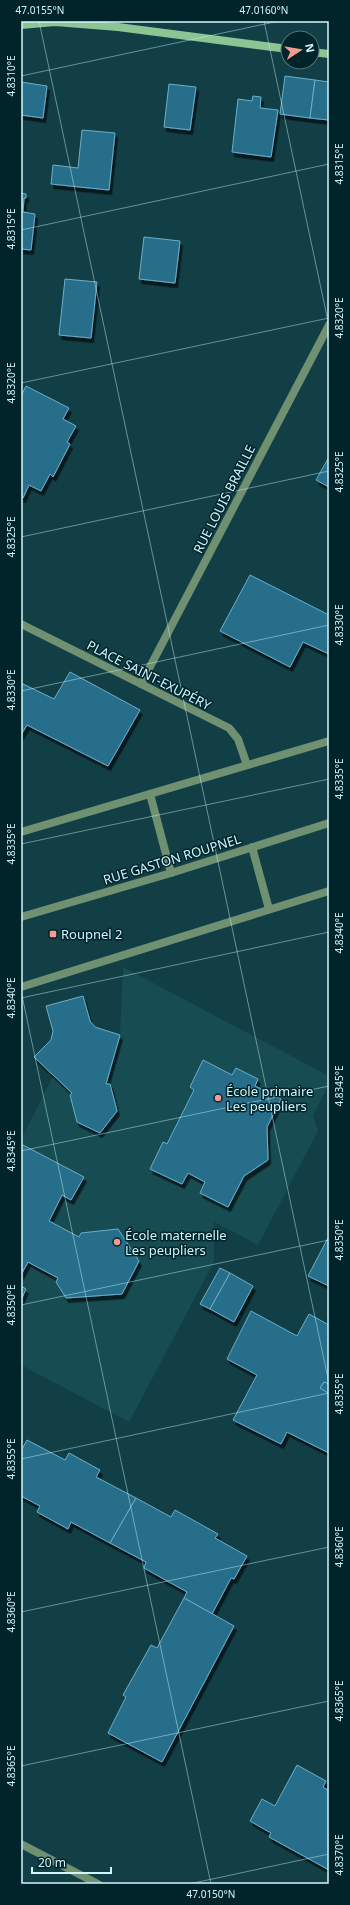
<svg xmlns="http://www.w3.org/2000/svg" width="350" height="1905" viewBox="0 0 350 1905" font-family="'Noto Sans',sans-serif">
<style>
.built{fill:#174c52}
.building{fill:#266e8a;stroke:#6aafcd;filter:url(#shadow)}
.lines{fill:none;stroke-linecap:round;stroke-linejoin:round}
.service{stroke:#6f9172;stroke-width:8}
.minor{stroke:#6f9172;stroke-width:8}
.secondary{stroke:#8cc493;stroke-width:8}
.ticks{fill:none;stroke:#cff7fd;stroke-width:1;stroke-opacity:0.45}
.poi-dot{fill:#f59c91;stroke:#002429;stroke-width:1.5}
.labels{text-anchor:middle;stroke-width:3;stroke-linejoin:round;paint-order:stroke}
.street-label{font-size:13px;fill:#cff7fd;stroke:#002429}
.poi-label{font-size:13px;fill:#cff7fd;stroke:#002429;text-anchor:start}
.neatline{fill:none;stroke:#cff7fd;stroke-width:1.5}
.ticks-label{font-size:10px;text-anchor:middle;fill:#cff7fd}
</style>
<defs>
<filter id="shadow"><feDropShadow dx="2.5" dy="4.5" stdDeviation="0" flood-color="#0009"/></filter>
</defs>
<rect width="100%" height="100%" fill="#113f45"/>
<path class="built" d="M123,967l206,109v8l-16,31 5,16 -60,114 -44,-23v40l-85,160 -108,-57v-226l32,-63 19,17 -2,2 7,27 23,11 17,-21 -7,-27 -4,-1 14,-49z"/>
<g class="building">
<path d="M285,76l30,4 -5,38 -30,-4z"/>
<path d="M315,80l14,2v38l-19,-2z"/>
<path d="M21,82l26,4 -4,32 -22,-3z"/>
<path d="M169,84l27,3 -6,43 -26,-3z"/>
<path d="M253,96l8,1 -1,11 18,2 -7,47 -39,-5 6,-53 14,2z"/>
<path d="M82,130l33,3 -6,57 -58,-6 2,-19 25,3z"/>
<path d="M21,193l5,1v4h-2l-1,14 12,2 -4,36 -10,-1z"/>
<path d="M144,237l36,4 -5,42 -36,-4z"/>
<path d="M65,279l32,3 -6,56 -32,-3z"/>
<path d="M26,386l43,22 -6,11 13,7 -9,16 3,2 -17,33 -3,-3 -9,17 -12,-6 -6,13 -2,-1v-101z"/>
<path d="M329,457v30l-13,-7z"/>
<path d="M250,575l79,40v39l-26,-12 -13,25 -70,-36z"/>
<path d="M70,672l70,38 -32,56 -81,-41 -6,10v-52l33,16z"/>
<path d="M83,996l7,25 5,6 25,8 -14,49h4l7,27 -17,22 -23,-11 -7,-27 2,-2 -38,-36 17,-17 2,-9 -7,-25z"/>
<path d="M203,1060l29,15 4,-7 22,11 -3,7 26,13 -14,28 1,33 -24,16 -16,31 -28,-14 5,-11 -17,-9 -6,11 -32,-15 13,-27 4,2 27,-54 -4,-3z"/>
<path d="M21,1144l63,33 -13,23 -9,-5 -13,26 30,16 2,-4 37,-4 21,32 -17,33 -56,4 -10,-16 2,-4 -30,-16 -7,13z"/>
<path d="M329,1236v50l-21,-10z"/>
<path d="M220,1268l10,5 -20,36 -10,-5z"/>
<path d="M230,1273l23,13 -19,36 -24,-13z"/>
<path d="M21,1286l5,3 -5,11z"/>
<path d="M251,1311l46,25 12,-22 20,11v59l-5,-2 -4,6 9,5v60l-42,-21 -6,12 -48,-24 24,-45 -30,-16z"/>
<path d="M324,1382l5,2 -1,9 -8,-5z"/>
<path d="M27,1440l38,20 4,-7 31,17 -4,7 40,21 -26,45 -39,-21 -3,7 -31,-17 3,-6 -19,-10v-45z"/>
<path d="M136,1498l35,19 4,-7 43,24 -3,4 32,18 -13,23 -3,-1 -19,36 -28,-16 3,-6 -43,-24 2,-6 -36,-19z"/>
<path d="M184,1598l50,28 -72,136 -54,-29 18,-36 -3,-2 28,-50 6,3z"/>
<path d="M297,1765l29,16 -3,6 6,4v79l-60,-33 2,-4 -21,-12 12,-22 13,7z"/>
</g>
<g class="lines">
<g class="service">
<path d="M252,847l17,62"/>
<path d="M21,987l308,-96"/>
</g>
<g class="minor">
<path d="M21,624l208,104 9,11 9,26"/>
<path d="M141,684l188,-359"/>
<path d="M150,794l21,79"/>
<path d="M21,832l308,-91"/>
<path d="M21,917l150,-44 158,-50"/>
<path d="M21,1844l77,40"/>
</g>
<g class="secondary">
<path d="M21,25l34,-3 63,5 170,22"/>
<path d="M312,52l17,2"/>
</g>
</g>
<path class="ticks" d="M39,21l290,1362M264,21l65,305M21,76l258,-55M21,230l308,-66M21,383l308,-65M21,537l308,-66M21,691l308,-66M21,844l308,-65M21,991l190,893M21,998l308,-66M21,1151l308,-65M21,1305l308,-65M21,1459l308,-66M21,1612l308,-65M21,1766l308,-65M189,1884l140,-30"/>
<g class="poi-dot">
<rect x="49" y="930" width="8" height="8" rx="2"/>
<circle cx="218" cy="1098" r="4"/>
<circle cx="117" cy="1242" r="4"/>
</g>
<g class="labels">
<g class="street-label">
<text transform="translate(224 499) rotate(-63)" y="5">RUE LOUIS BRAILLE</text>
<text transform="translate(149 675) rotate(27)" y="5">PLACE SAINT-EXUPÉRY</text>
<text transform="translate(172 859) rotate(-17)" y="5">RUE GASTON ROUPNEL</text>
</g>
<g class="poi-label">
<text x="61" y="939">Roupnel 2</text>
<text x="226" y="1096">École primaire<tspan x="226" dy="15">Les peupliers</tspan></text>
<text x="125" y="1240">École maternelle<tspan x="125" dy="15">Les peupliers</tspan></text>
</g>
</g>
<rect width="350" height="1905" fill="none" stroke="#002429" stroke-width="44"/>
<g transform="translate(300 50) rotate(78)"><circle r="19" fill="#002429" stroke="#53787e"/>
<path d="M0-3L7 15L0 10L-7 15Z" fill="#f59c91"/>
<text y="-6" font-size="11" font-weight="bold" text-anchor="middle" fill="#cff7fd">N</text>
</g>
<path d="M32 1867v6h79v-6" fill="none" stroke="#cff7fd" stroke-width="2"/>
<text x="38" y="1867" font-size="12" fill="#cff7fd" stroke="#002429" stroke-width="3" paint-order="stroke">20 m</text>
<rect x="22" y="22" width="306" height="1861" class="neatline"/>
<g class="ticks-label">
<text x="40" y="14">47.0155°N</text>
<text x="264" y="14">47.0160°N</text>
<text transform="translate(11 76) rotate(-90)" y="4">4.8310°E</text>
<text transform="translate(339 164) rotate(-90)" y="4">4.8315°E</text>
<text transform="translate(11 229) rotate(-90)" y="4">4.8315°E</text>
<text transform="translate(339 318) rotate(-90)" y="4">4.8320°E</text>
<text transform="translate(11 383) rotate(-90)" y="4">4.8320°E</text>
<text transform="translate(339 472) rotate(-90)" y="4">4.8325°E</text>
<text transform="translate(11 537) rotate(-90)" y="4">4.8325°E</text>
<text transform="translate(339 625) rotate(-90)" y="4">4.8330°E</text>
<text transform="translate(11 690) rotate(-90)" y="4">4.8330°E</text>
<text transform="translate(339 779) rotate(-90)" y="4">4.8335°E</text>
<text transform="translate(11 844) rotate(-90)" y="4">4.8335°E</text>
<text transform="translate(339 933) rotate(-90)" y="4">4.8340°E</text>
<text transform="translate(11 998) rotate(-90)" y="4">4.8340°E</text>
<text transform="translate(339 1086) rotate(-90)" y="4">4.8345°E</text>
<text transform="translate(11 1151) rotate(-90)" y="4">4.8345°E</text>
<text transform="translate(339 1240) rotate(-90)" y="4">4.8350°E</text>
<text transform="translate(11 1305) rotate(-90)" y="4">4.8350°E</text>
<text transform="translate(339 1394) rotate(-90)" y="4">4.8355°E</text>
<text transform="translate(11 1459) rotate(-90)" y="4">4.8355°E</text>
<text transform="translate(339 1547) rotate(-90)" y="4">4.8360°E</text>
<text transform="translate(11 1612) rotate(-90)" y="4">4.8360°E</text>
<text transform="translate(339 1701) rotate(-90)" y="4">4.8365°E</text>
<text transform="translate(11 1766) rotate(-90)" y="4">4.8365°E</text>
<text transform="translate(339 1855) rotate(-90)" y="4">4.8370°E</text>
<text x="211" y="1898">47.0150°N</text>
</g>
</svg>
